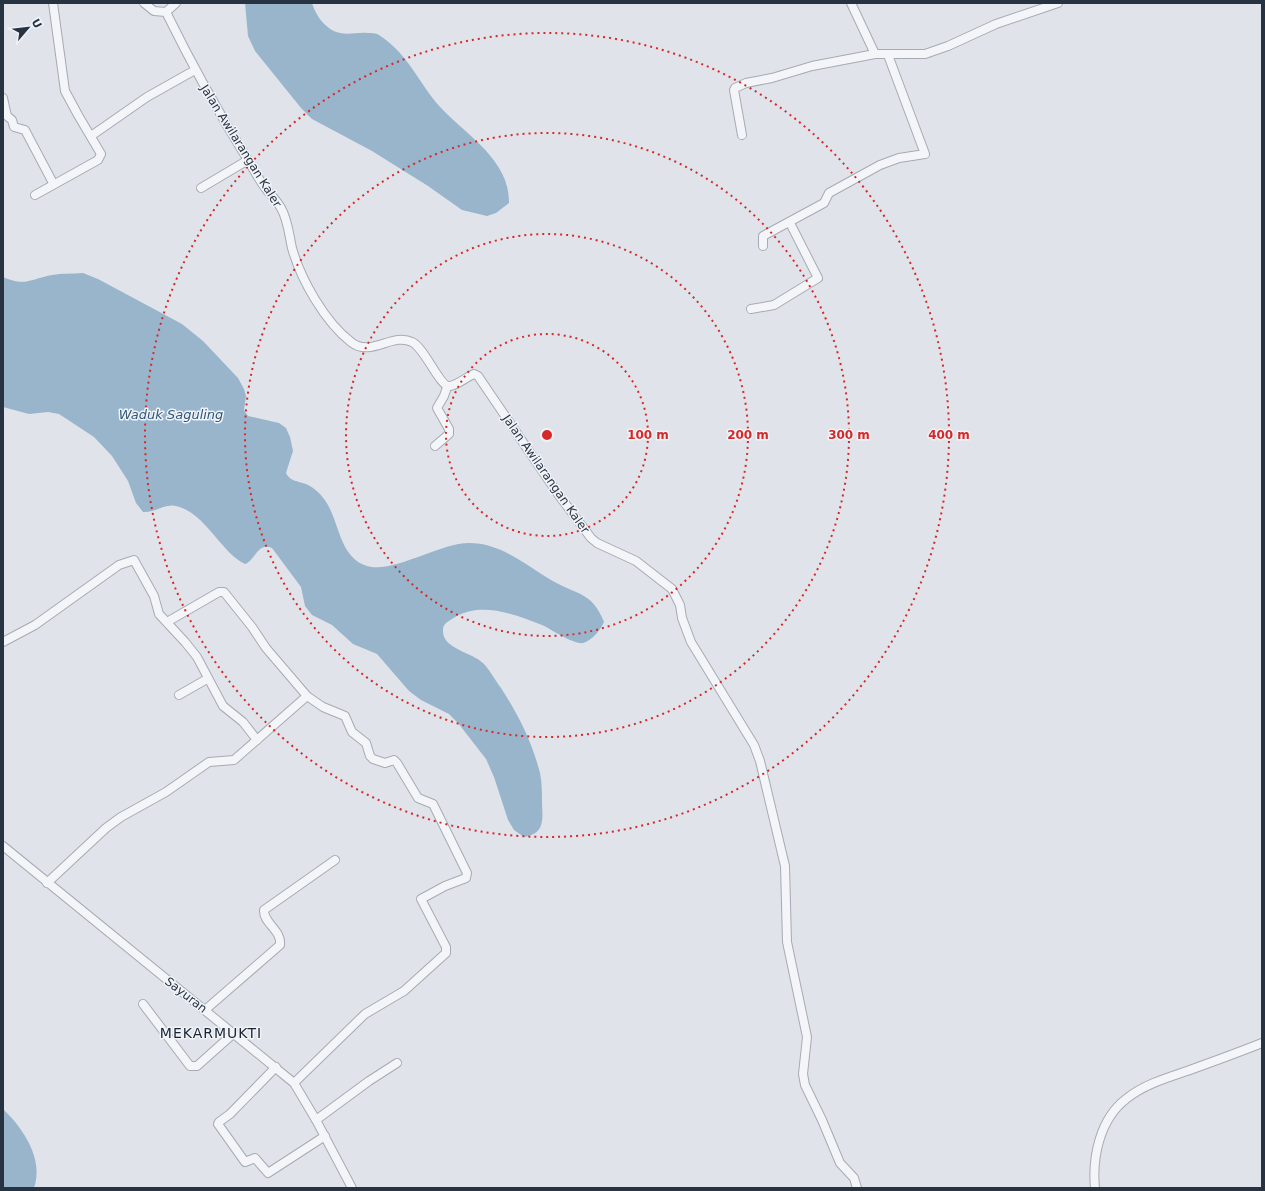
<svg xmlns="http://www.w3.org/2000/svg" width="1265" height="1191" viewBox="0 0 1265 1191" font-family="'DejaVu Sans',sans-serif">
<style>
.water{fill:#99b5cb}
.lines{fill:none;stroke-linecap:round;stroke-linejoin:round}
.minor-casing{stroke:#a5abb4;stroke-width:10}
.minor{stroke:#f3f5f8;stroke-width:8}
.ring{fill:none;stroke:#d62828;stroke-width:2;stroke-dasharray:2 4}
.labels{text-anchor:middle;stroke-width:3;stroke-linejoin:round;paint-order:stroke}
.street-label{font-size:12px;fill:#283342;stroke:#f0f3f7}
.water-label{font-size:13px;font-style:italic;fill:#305577;stroke:#f0f3f7}
.quarter-label{font-size:14px;letter-spacing:1px;fill:#1a2432;stroke:#f0f3f7}
.centre{fill:#d62828;stroke:#f0f3f7;stroke-width:2}
.ring-label{font-size:12px;text-anchor:middle;font-weight:bold;fill:#d62828;stroke:#f0f3f7;stroke-width:3;stroke-linejoin:round;paint-order:stroke}
</style>
<rect width="100%" height="100%" fill="#e0e4ea"/>
<g class="water">
<path d="M245,3h67c4,13 14,27 28,30 9,2 19,-1 27,0 4,0 9,0 12,2 30,19 41,51 63,74 26,27 68,52 67,94l-13,10 -9,3 -25,-6 -34,-24 -56,-35 -60,-32 -11,-11 -46,-57 -7,-15z"/>
<path d="M83,273l15,6 84,45 21,17 35,37 6,11 2,7 -2,14 4,6 31,7 7,5 4,9 3,14 -7,22c4,8 11,8 20,11 7,3 14,9 18,15 16,21 14,58 43,67 26,8 72,-23 102,-23 32,0 57,22 82,37 25,15 41,11 53,42 -3,7 -12,19 -21,21 -9,2 -32,-14 -41,-18 -27,-11 -64,-25 -90,-6 -5,3 -9,5 -9,11 -1,19 29,22 40,33 7,7 12,17 18,25 17,26 31,54 39,85 2,9 2,20 2,30 1,18 2,31 -18,34l-10,-7 -6,-10 -14,-43 -8,-18 -28,-36 -9,-9 -28,-14 -12,-9 -32,-37 -24,-10 -21,-19 -20,-10 -7,-9 -4,-19 -29,-39c-15,-6 -16,12 -27,16 -24,-11 -39,-51 -69,-58 -11,-3 -21,7 -33,6l-7,-9 -8,-22 -16,-25 -18,-19 -35,-23 -11,-2 -19,2 -26,-7v-130c23,10 27,2 49,-2 10,-2 21,-1 31,-2z"/>
<path d="M3,1109c20,19 41,50 31,79h-31z"/>
</g>
<g class="lines">
<g class="minor-casing">
<g id="minor">
<path d="M144,3l10,8 12,1"/>
<path d="M851,3l24,51h50l23,-8 48,-22 62,-21"/>
<path d="M166,12c25,51 52,100 82,148 6,10 11,20 18,29 5,6 11,12 15,19 7,12 8,27 11,40 9,32 33,74 59,94 20,16 41,-10 61,0 13,6 28,46 38,44 8,-1 16,-9 24,-12l4,2 80,118 33,44 6,5 39,18 36,28 8,16 2,13 9,24 63,103 6,16 25,105 2,76 20,95 -4,37 2,11 17,35 18,43 14,15 3,10"/>
<path d="M166,12l10,-9"/>
<path d="M3,98l4,18 5,4 2,7 11,3 28,53"/>
<path d="M742,135l-8,-45 1,-2 11,-5 26,-5 40,-12 63,-12"/>
<path d="M91,136l56,-39 48,-27"/>
<path d="M201,188l47,-28"/>
<path d="M35,195l63,-35 3,-6 -23,-39 -13,-24 -12,-88"/>
<path d="M763,246v-10l61,-33 5,-10 51,-28 19,-7 26,-4 -37,-99"/>
<path d="M751,309l23,-4 44,-27 -28,-55"/>
<path d="M435,446l14,-12v-5l-12,-21 7,-12 3,-9"/>
<path d="M3,642l32,-17 84,-60 15,-5 20,36 5,18 26,28 12,15 26,49 20,16 14,18"/>
<path d="M179,695l28,-16"/>
<path d="M3,846l291,237 22,37 36,68"/>
<path d="M47,883l59,-55 15,-11 45,-25 43,-30 25,-2 73,-64 -41,-48 -14,-21 -28,-35h-5l-52,30"/>
<path d="M143,1004l47,62h7l37,-33"/>
<path d="M205,1010l75,-65c2,-15 -17,-22 -16,-35l71,-50"/>
<path d="M276,1067l-46,47 -11,8 -1,2 27,38 10,-4 13,15 57,-37"/>
<path d="M294,1083l71,-69 39,-23 42,-38v-6l-25,-48 24,-13 21,-8 1,-5 -34,-69 -15,-6 -21,-35 -3,-3 -9,3 -12,-4 -3,-3 -4,-13 -14,-11 -7,-16 -22,-9 -16,-11"/>
<path d="M316,1120l53,-39 28,-18"/>
<path d="M1095,1188c-3,-31 5,-69 31,-89 17,-14 40,-21 61,-28 25,-9 50,-18 75,-28"/>
</g>
</g>
<use href="#minor" class="minor"/>
</g>
<g class="ring">
<circle cx="547" cy="435" r="101"/>
<circle cx="547" cy="435" r="201"/>
<circle cx="547" cy="435" r="302"/>
<circle cx="547" cy="435" r="402"/>
</g>
<g class="labels">
<g class="street-label">
<text transform="translate(241 146) rotate(58)" y="4">Jalan Awilarangan Kaler</text>
<text transform="translate(546 474) rotate(55)" y="4">Jalan Awilarangan Kaler</text>
<text transform="translate(186 995) rotate(38)" y="4">Sayuran</text>
</g>
<g class="water-label">
<text x="171" y="419">Waduk Saguling</text>
</g>
<g class="quarter-label">
<text x="211" y="1038">MEKARMUKTI</text>
</g>
</g>
<circle cx="547" cy="435" r="6" class="centre"/>
<g class="ring-label">
<text x="648" y="439">100 m</text>
<text x="748" y="439">200 m</text>
<text x="849" y="439">300 m</text>
<text x="949" y="439">400 m</text>
</g>
<rect width="1265" height="1191" fill="none" stroke="#283342" stroke-width="8"/>
<g transform="translate(28 28) rotate(62)" stroke="#f0f3f7" stroke-width="3" paint-order="stroke">
<path d="M0-3L7 15L0 10L-7 15Z" fill="#283342"/>
<text y="-6" font-size="11" font-weight="bold" text-anchor="middle" fill="#283342">U</text>
</g>
</svg>
